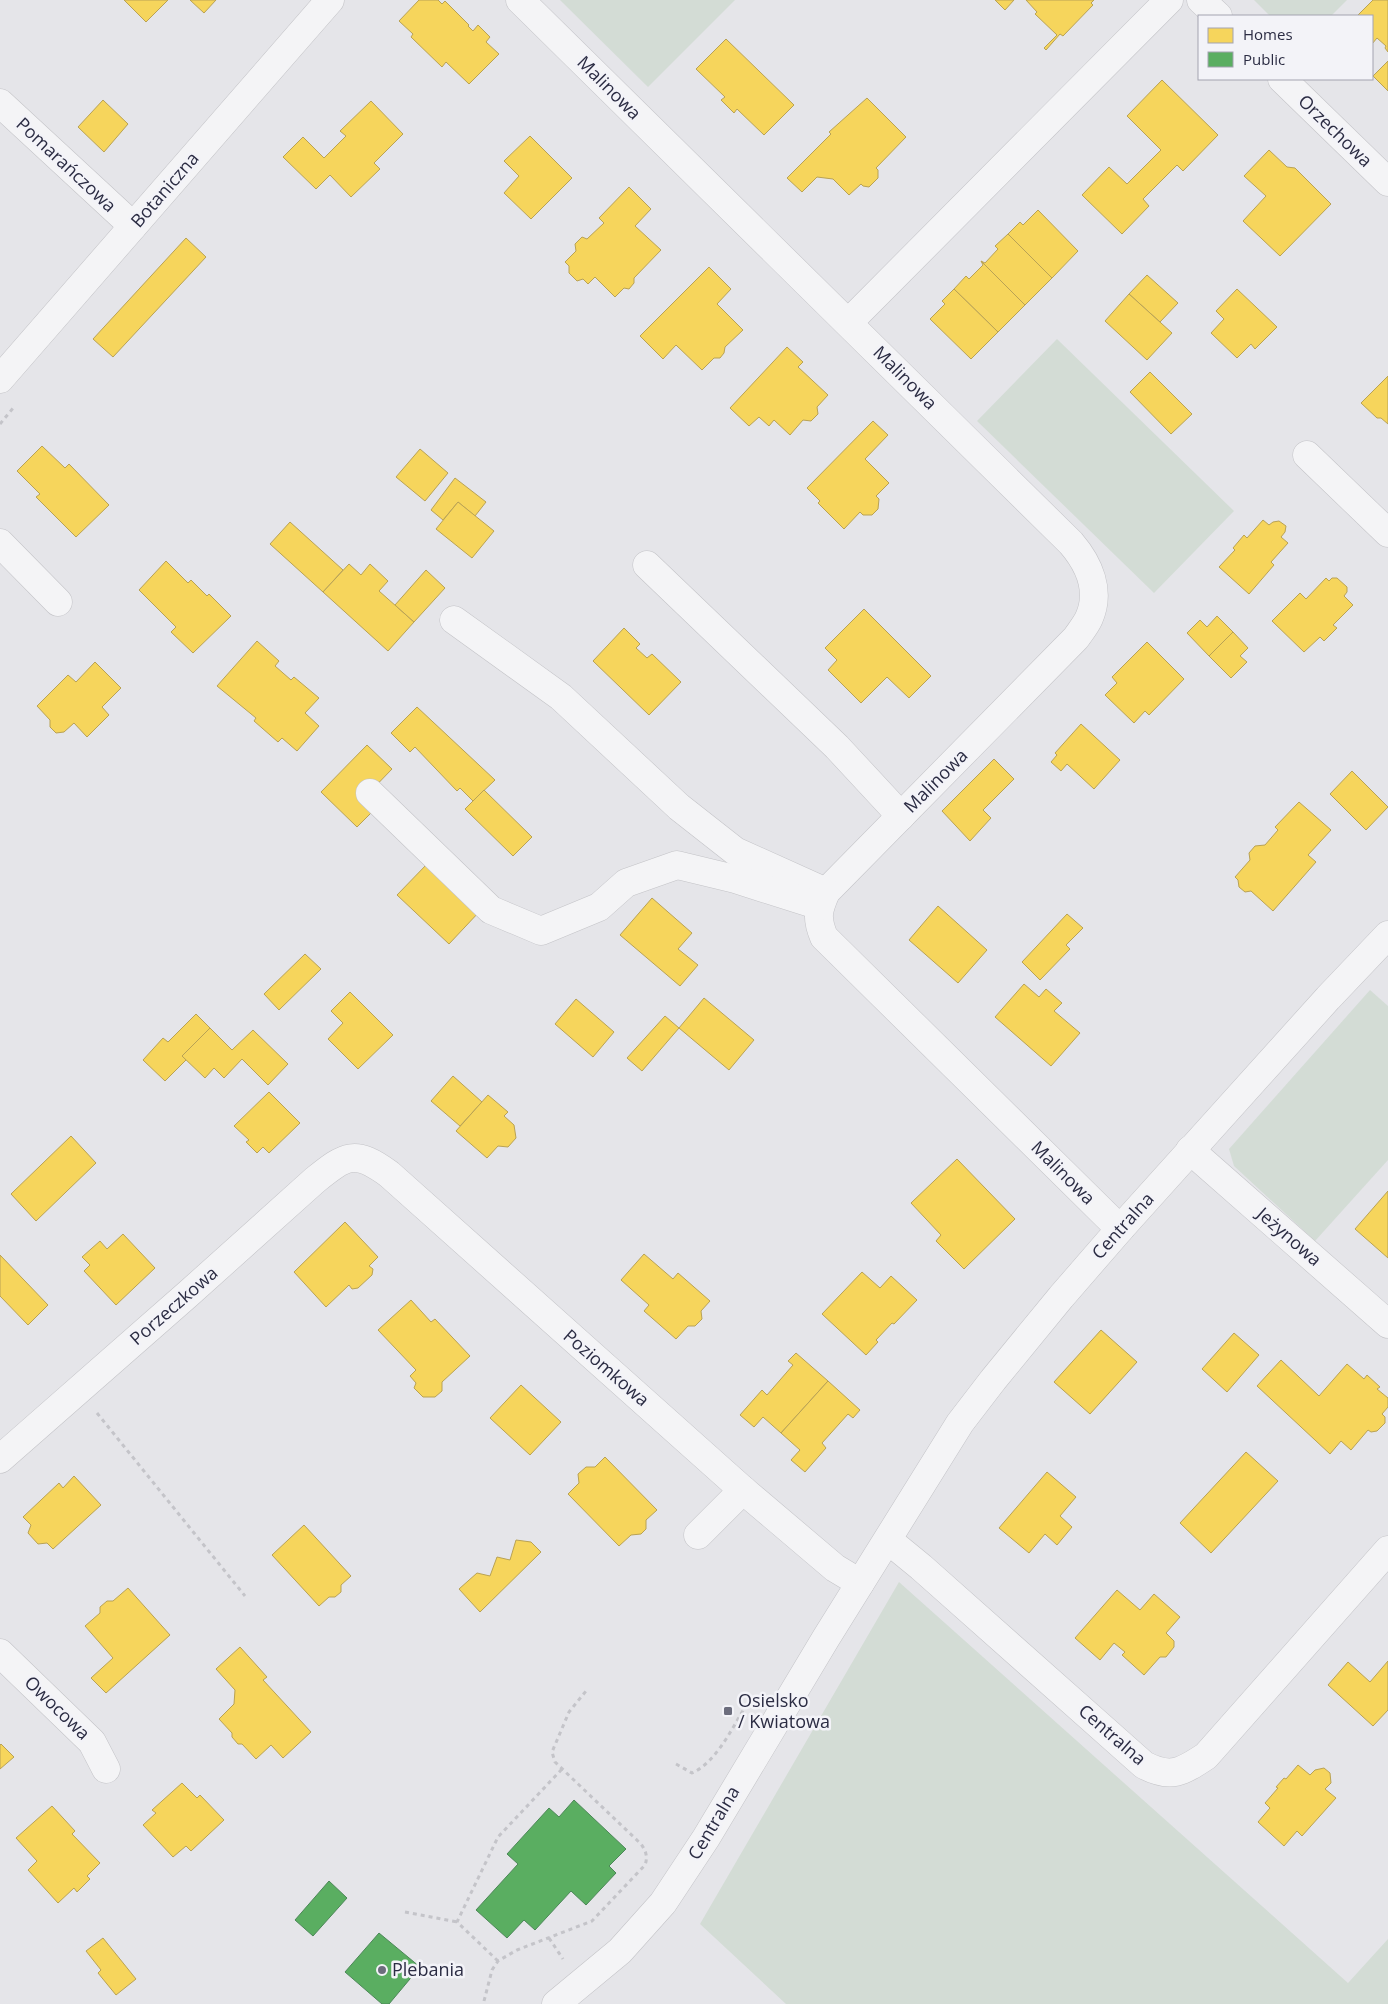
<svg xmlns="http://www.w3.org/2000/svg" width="1388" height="2004" viewBox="0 0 1388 2004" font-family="'Open Sans',sans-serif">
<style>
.green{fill:#d3dcd5}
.homes{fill:#f6d55c;stroke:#b9a254}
.public{fill:#5aae61;stroke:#4c8758}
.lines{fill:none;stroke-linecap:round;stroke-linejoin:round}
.minor-casing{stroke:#c3c3c7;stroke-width:29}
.path{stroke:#c4c4c9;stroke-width:3;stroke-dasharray:4 4;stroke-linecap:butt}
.minor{stroke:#f4f4f6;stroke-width:28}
.poi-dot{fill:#6c6d7d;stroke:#f3f3f8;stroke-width:2}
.labels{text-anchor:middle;stroke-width:5;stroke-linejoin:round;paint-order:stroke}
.street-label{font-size:18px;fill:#2b2c43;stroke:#f3f3f8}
.poi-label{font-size:18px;fill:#2b2c43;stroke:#f3f3f8;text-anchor:start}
</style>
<rect width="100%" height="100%" fill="#e5e5e9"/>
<g class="green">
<path d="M560,0h175l-87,87z"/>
<path d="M1254,0h93l-16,16h-61z"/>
<path d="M1057,339l177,172 -80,82 -177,-172z"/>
<path d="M1370,990l18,16v154l-73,81 -81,-75 -5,-17z"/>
<path d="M899,1582l449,401 40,-44v65h-602l-86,-80z"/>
</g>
<g class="homes">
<path d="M124,0h44l-22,22z"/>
<path d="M190,0h26l-12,13z"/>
<path d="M419,0h19l4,4 3,-3 24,24 -1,1 5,5 5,-6 12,12 -4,5 13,12 -30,30 -23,-22 -4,5 -31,-30 2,-3 -14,-13z"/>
<path d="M995,0h19l-9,10z"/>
<path d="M1026,0h68l-3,3 2,2 -30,31 -3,-2 -14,16 -2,-2 13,-13 -22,-21 2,-2z"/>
<path d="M1373,0h15v52l-3,-4 1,-2 -9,-8 -5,6v-28h-15z"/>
<path d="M726,39l68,66 -30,30 -27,-26 -3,4 -13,-13 4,-3 -29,-28z"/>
<path d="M1388,61v30l-15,-15z"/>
<path d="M1162,80l56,55 -35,36 -6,-6 -34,34 6,7 -27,28 -40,-39 27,-28 18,17 34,-34 -34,-34z"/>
<path d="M867,98l39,39 -30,31 2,2v8l-9,9 -6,-1 -2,-2 -12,11 -16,-16 -16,-2 -15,15 -15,-14 44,-44 -2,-2z"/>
<path d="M103,100l25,24 -24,28 -26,-25z"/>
<path d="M371,101l32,33 -29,29 6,6 -29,28 -21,-22 -14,14 -33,-32 20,-20 21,21 22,-22 -6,-5z"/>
<path d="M530,136l42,42 -41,41 -27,-26 15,-17 -15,-15z"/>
<path d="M1269,150l18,17 8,1 36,36 -51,52 -37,-35 23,-25 -22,-20z"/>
<path d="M629,187l22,22 -16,17 26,24 -27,28v5l-5,6 -5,-1 -9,9 -20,-20 -7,7 -5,-5 -6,2 -8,-8v-7l-4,-4 11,-11 -1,-7 7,-7 5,2 17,-16 -5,-5z"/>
<path d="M1038,210l40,41 -26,27 -44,-44 12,-12 3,3z"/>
<path d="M1008,234l44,44 -27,27 -44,-44 4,2 13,-14 -3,-3z"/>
<path d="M186,238l20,19 -93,100 -20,-18z"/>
<path d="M981,261l44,44 -27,27 -44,-43 12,-13 3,3 14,-14z"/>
<path d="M709,267l22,22 -14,15 26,26 -18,17 -1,6 -4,5h-6l-12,12 -26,-25 -13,14 -23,-23z"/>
<path d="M1147,275l31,28 -18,19 -31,-28z"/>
<path d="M954,289l44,43 -27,27 -41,-40 15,-15 -3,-3z"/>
<path d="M1237,289l40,38 -22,22 -4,-5 -14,14 -26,-25 13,-14 -8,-8z"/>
<path d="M1129,294l43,39 -25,27 -42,-39z"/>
<path d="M787,347l16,15 -5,5 30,28 -11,12 1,7 -7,7 -8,-1 -13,15 -16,-15 -5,6 -10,-9 -10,9 -19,-18z"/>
<path d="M1150,372l42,42 -21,20 -41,-42z"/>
<path d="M1388,376v48l-7,-6h-4l-16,-15z"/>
<path d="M873,421l15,14 -23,24 24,24 -13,13 3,3 -1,10 -6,6h-9l-3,-3 -16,17 -26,-26 2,-2 -13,-13z"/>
<path d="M42,446l23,22 4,-4 40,41 -33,32 -40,-40 4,-3 -23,-23z"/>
<path d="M420,449l28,24 -23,28 -29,-24z"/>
<path d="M455,478l31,24 -11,14 -17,-14 -15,18 -12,-10z"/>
<path d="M458,502l36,29 -22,27 -36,-29z"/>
<path d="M1263,520l6,5 4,-3 6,-1 7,5 -1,6 -4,5 7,6 -17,19 3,3 -25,29 -30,-27 16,-17 -2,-2 11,-13 3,3z"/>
<path d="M290,522l53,48 -20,22 -53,-48z"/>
<path d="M166,561l22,22 3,-3 16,16 2,-2 22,22 -38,37 -22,-21 5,-5 -37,-37z"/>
<path d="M349,564l12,11 9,-11 18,17 -9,10 35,31 -26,29 -65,-59z"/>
<path d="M426,570l19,18 -31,34 -19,-17z"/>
<path d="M1326,578l3,3 3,-3h5l10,9v5l-3,4 9,9 -20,20 4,3 -13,13 -4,-4 -16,15 -32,-31 28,-28 6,6z"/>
<path d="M864,609l67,67 -22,22 -22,-21 -26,26 -33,-33 9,-10 -12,-12z"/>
<path d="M1217,616l16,16 -24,24 -22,-23 13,-13 7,7z"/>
<path d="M624,628l16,16 -4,4 11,10 5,-4 29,28 -32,33 -56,-54z"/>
<path d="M1233,632l15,16 -8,8 7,6 -16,16 -22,-22z"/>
<path d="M257,641l22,20 -4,5 16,14 3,-3 25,21 -14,15 14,13 -22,25 -15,-13 -4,4 -24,-21 2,-3 -39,-32z"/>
<path d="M1147,642l37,37 -35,36 -4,-4 -11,12 -29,-28 12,-12 -5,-6z"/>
<path d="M95,662l26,26 -19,19 7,8 -22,22 -13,-14 -10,9 -8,1 -6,-6v-7l-13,-14 31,-31 8,7z"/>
<path d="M417,707l78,73 -22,21 -13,-13 -3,3 -42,-44 -5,5 -19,-19z"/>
<path d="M1081,724l39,36 -26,29 -27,-25 -6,7 -10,-9 6,-7 -2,-2z"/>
<path d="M367,745l25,24 -28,29 11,11 -18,18 -36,-35z"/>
<path d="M994,759l20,20 -31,31 8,8 -21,23 -28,-30z"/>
<path d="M1352,771l36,36 -22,23 -36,-36z"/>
<path d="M484,790l48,47 -19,19 -48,-47z"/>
<path d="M1299,802l32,28 -23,25 8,7 -43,49 -22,-20 -6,1 -6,-5 -1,-7 -3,-3 15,-17 -1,-7 6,-7 10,-1 13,-15 -3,-3z"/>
<path d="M428,863l52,48 -31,33 -52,-49z"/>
<path d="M652,898l40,35 -14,16 20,16 -18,21 -60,-51z"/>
<path d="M938,906l49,44 -29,33 -49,-43z"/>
<path d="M1067,914l16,14 -17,17 4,4 -30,31 -18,-18z"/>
<path d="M305,954l16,15 -42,41 -15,-16z"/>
<path d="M1024,984l15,13 7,-8 16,14 -8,8 26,22 -29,33 -56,-49z"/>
<path d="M350,992l43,43 -35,34 -30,-30 15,-16 -12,-12z"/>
<path d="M704,998l50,42 -25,30 -50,-42z"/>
<path d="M576,999l38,33 -21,25 -38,-33z"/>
<path d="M196,1014l14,14 -28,28 4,4 -21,21 -22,-21 20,-22 5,4z"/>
<path d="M665,1016l14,12 -37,43 -15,-13z"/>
<path d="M210,1028l22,22 21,-20 35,34 -20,21 -26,-26 -18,19 -10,-10 -9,10 -23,-22z"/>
<path d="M453,1076l29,26 -22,24 -29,-25z"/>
<path d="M269,1092l31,31 -31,30 -6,-6 -6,6 -11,-11 3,-2 -15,-14z"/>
<path d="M488,1095l20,17 -4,4 10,9 2,13 -8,9 -10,-1 -11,12 -31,-27z"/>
<path d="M71,1136l25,27 -60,58 -25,-27z"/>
<path d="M957,1159l58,60 -51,50 -28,-28 5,-6 -30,-32z"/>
<path d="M1388,1191v67l-33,-29z"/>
<path d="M345,1222l33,35 -9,9 4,3 -1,6 -14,13 -6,1 -3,-4 -23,22 -32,-35z"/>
<path d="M123,1234l32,34 -39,37 -32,-34 6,-6 -8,-8 18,-16 7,8z"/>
<path d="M644,1254l29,25 5,-6 32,28 -9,10 1,8 -7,7h-7l-12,13 -32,-28 5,-6 -28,-25z"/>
<path d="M0,1255l48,50 -20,20 -28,-29z"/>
<path d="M862,1272l18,16 11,-12 26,24 -23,24 -2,-1 -16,17 2,2 -12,13 -44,-41z"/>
<path d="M411,1300l20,22 4,-3 35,37 -28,26v9l-7,6h-12l-9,-9 2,-5 -6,-7 6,-6 -38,-40z"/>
<path d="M1101,1330l36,32 -47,52 -36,-32z"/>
<path d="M1234,1333l25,22 -32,37 -25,-23z"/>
<path d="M796,1353l32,28 -47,52 -18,-16 -9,10 -14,-12 22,-25 5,5 26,-30 -5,-4z"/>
<path d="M1281,1360l38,36 28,-32 17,15 3,-4 13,12 -3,2 11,9v9l-6,7 3,3v6l-8,8 -6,1 -3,-2 -17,20 -10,-9 -11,13 -73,-68z"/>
<path d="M828,1381l32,29 -7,8 -5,-4 -26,29 4,5 -21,24 -14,-12 9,-10 -19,-17z"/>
<path d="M521,1385l40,37 -31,33 -40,-37z"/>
<path d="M1246,1452l32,29 -67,72 -31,-30z"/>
<path d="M605,1457l52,53 -11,10v9l-5,5 -10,1 -12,11 -51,-52 11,-11 -1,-9 8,-7h9z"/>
<path d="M1047,1472l29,25 -16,19 12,11 -15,18 -12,-11 -16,19 -30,-25z"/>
<path d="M74,1476l27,29 -48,44 -6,-6 -9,1 -10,-11 3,-8 -8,-8 36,-34 4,5z"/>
<path d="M304,1525l47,51 -10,9v7l-6,5h-6l-10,9 -47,-51z"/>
<path d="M516,1540l15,2 10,10 -61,60 -21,-23 18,-16 13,3 7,-19 13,3z"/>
<path d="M128,1588l42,47 -64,58 -15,-15 22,-20 -28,-32 15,-13v-6l7,-6h6z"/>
<path d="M1117,1590l23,20 14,-16 26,23 -14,16 8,8v6l-8,10h-6l-16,18 -22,-20 3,-3 -11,-9 -14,17 -25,-22z"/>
<path d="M240,1647l27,30 -4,3 48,52 -28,26 -12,-13 -15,14 -14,-15h-4l-6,-7v-4l-13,-14 15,-15 1,-14 -19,-21z"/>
<path d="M1388,1661v49l-15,16 -45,-41 20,-23 22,20z"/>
<path d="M1,1744l13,13 -14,12v-24z"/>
<path d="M1298,1765l12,10 5,-5 9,-2 6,5 1,10 -6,6 11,9 -34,38 -5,-5 -13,15 -26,-24 12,-14 -5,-5 13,-15 -2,-1 8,-9 2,1z"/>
<path d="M182,1783l15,15 3,-3 24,25 -33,31 -5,-5 -13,11 -30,-32 13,-12 -4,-3z"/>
<path d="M52,1806l23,25 -3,3 28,29 -13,13 3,3 -13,13 -3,-4 -16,15 -30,-33 9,-9 -21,-23z"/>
<path d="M103,1938l33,41 -20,16 -18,-22 3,-3 -15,-19z"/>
</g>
<g class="public">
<path d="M574,1800l52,49 -17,17 7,7 -30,32 -15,-14 -36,39 -11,-10 -17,18 -31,-28 42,-46 -11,-10 42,-46 10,9z"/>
<path d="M329,1881l18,17 -34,38 -18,-16z"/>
<path d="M379,1933l41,34 -31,37h-7l-37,-32z"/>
</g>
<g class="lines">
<g class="minor-casing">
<g id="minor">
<path d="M520,0l551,543c18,21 30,48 18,75 -3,7 -9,14 -13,20l-250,254c-8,18 -10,26 -2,45l296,292"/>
<path d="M1201,0l17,16"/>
<path d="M1282,79l106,103"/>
<path d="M0,103l133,123"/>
<path d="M849,322l320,-322"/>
<path d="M0,379l330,-379"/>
<path d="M1307,455l81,78"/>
<path d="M0,543l58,59"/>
<path d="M647,565l190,182 64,69"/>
<path d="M454,620l107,77 118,110 56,44 91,41"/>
<path d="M370,793l121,117 50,21 58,-24 27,-24 51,-18 58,14 85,27"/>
<path d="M1190,1150l198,174"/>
<path d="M0,1459l188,-165 127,-114c31,-25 40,-31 74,-6l354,316 92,78 25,15"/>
<path d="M698,1535l45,-45"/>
<path d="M888,1540l33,27 223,198c27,14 38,7 62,-9l182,-206"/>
<path d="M0,1653l92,89 14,27"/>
<path d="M556,2004l64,-53 43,-48 43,-65 120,-200 134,-215 33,-43 68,-83 59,-68 208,-231 60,-63"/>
</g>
</g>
<g class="path">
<path d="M0,424l14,-17"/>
<path d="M97,1413l148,183"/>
<path d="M676,1764l16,9c25,-11 41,-47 55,-69"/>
<path d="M405,1912l52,10"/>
<path d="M549,1938l14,21"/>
<path d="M498,1961l-41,-39 41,-85 64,-68"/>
<path d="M484,2001l8,-31 6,-9 19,-11 75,-29 53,-56c3,-8 1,-14 -4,-21l-86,-82 -3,-10 17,-40 17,-21"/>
</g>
<use href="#minor" class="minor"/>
</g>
<g class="poi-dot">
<rect x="723" y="1706" width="10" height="10" rx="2.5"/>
<circle cx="382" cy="1970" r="5"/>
</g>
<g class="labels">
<g class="street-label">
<text transform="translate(609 88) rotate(45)" y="6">Malinowa</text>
<text transform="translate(1335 131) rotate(44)" y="6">Orzechowa</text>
<text transform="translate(66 165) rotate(43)" y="6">Pomarańczowa</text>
<text transform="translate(165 190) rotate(-49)" y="6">Botaniczna</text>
<text transform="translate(905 378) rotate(45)" y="6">Malinowa</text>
<text transform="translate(936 781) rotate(-45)" y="6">Malinowa</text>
<text transform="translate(1063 1173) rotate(45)" y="6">Malinowa</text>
<text transform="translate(1123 1226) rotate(-48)" y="6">Centralna</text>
<text transform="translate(1289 1237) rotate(41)" y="6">Jeżynowa</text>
<text transform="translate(174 1306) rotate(-41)" y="6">Porzeczkowa</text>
<text transform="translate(606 1368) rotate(41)" y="6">Poziomkowa</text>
<text transform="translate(57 1708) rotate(44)" y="6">Owocowa</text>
<text transform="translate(1112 1735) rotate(41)" y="6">Centralna</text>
<text transform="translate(714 1823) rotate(-59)" y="6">Centralna</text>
</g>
<g class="poi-label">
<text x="738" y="1707">Osielsko<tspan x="738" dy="21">/ Kwiatowa</tspan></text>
<text x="392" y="1976">Plebania</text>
</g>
</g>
<rect x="1198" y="15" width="175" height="65" fill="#f3f3f8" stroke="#a3a3b0"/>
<rect x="1208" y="28" width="25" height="15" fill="#f6d55c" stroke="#a3a3b0"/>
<text x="1243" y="40" font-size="15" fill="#2b2c43">Homes</text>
<rect x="1208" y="52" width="25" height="15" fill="#5aae61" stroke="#a3a3b0"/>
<text x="1243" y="65" font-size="15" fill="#2b2c43">Public</text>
</svg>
